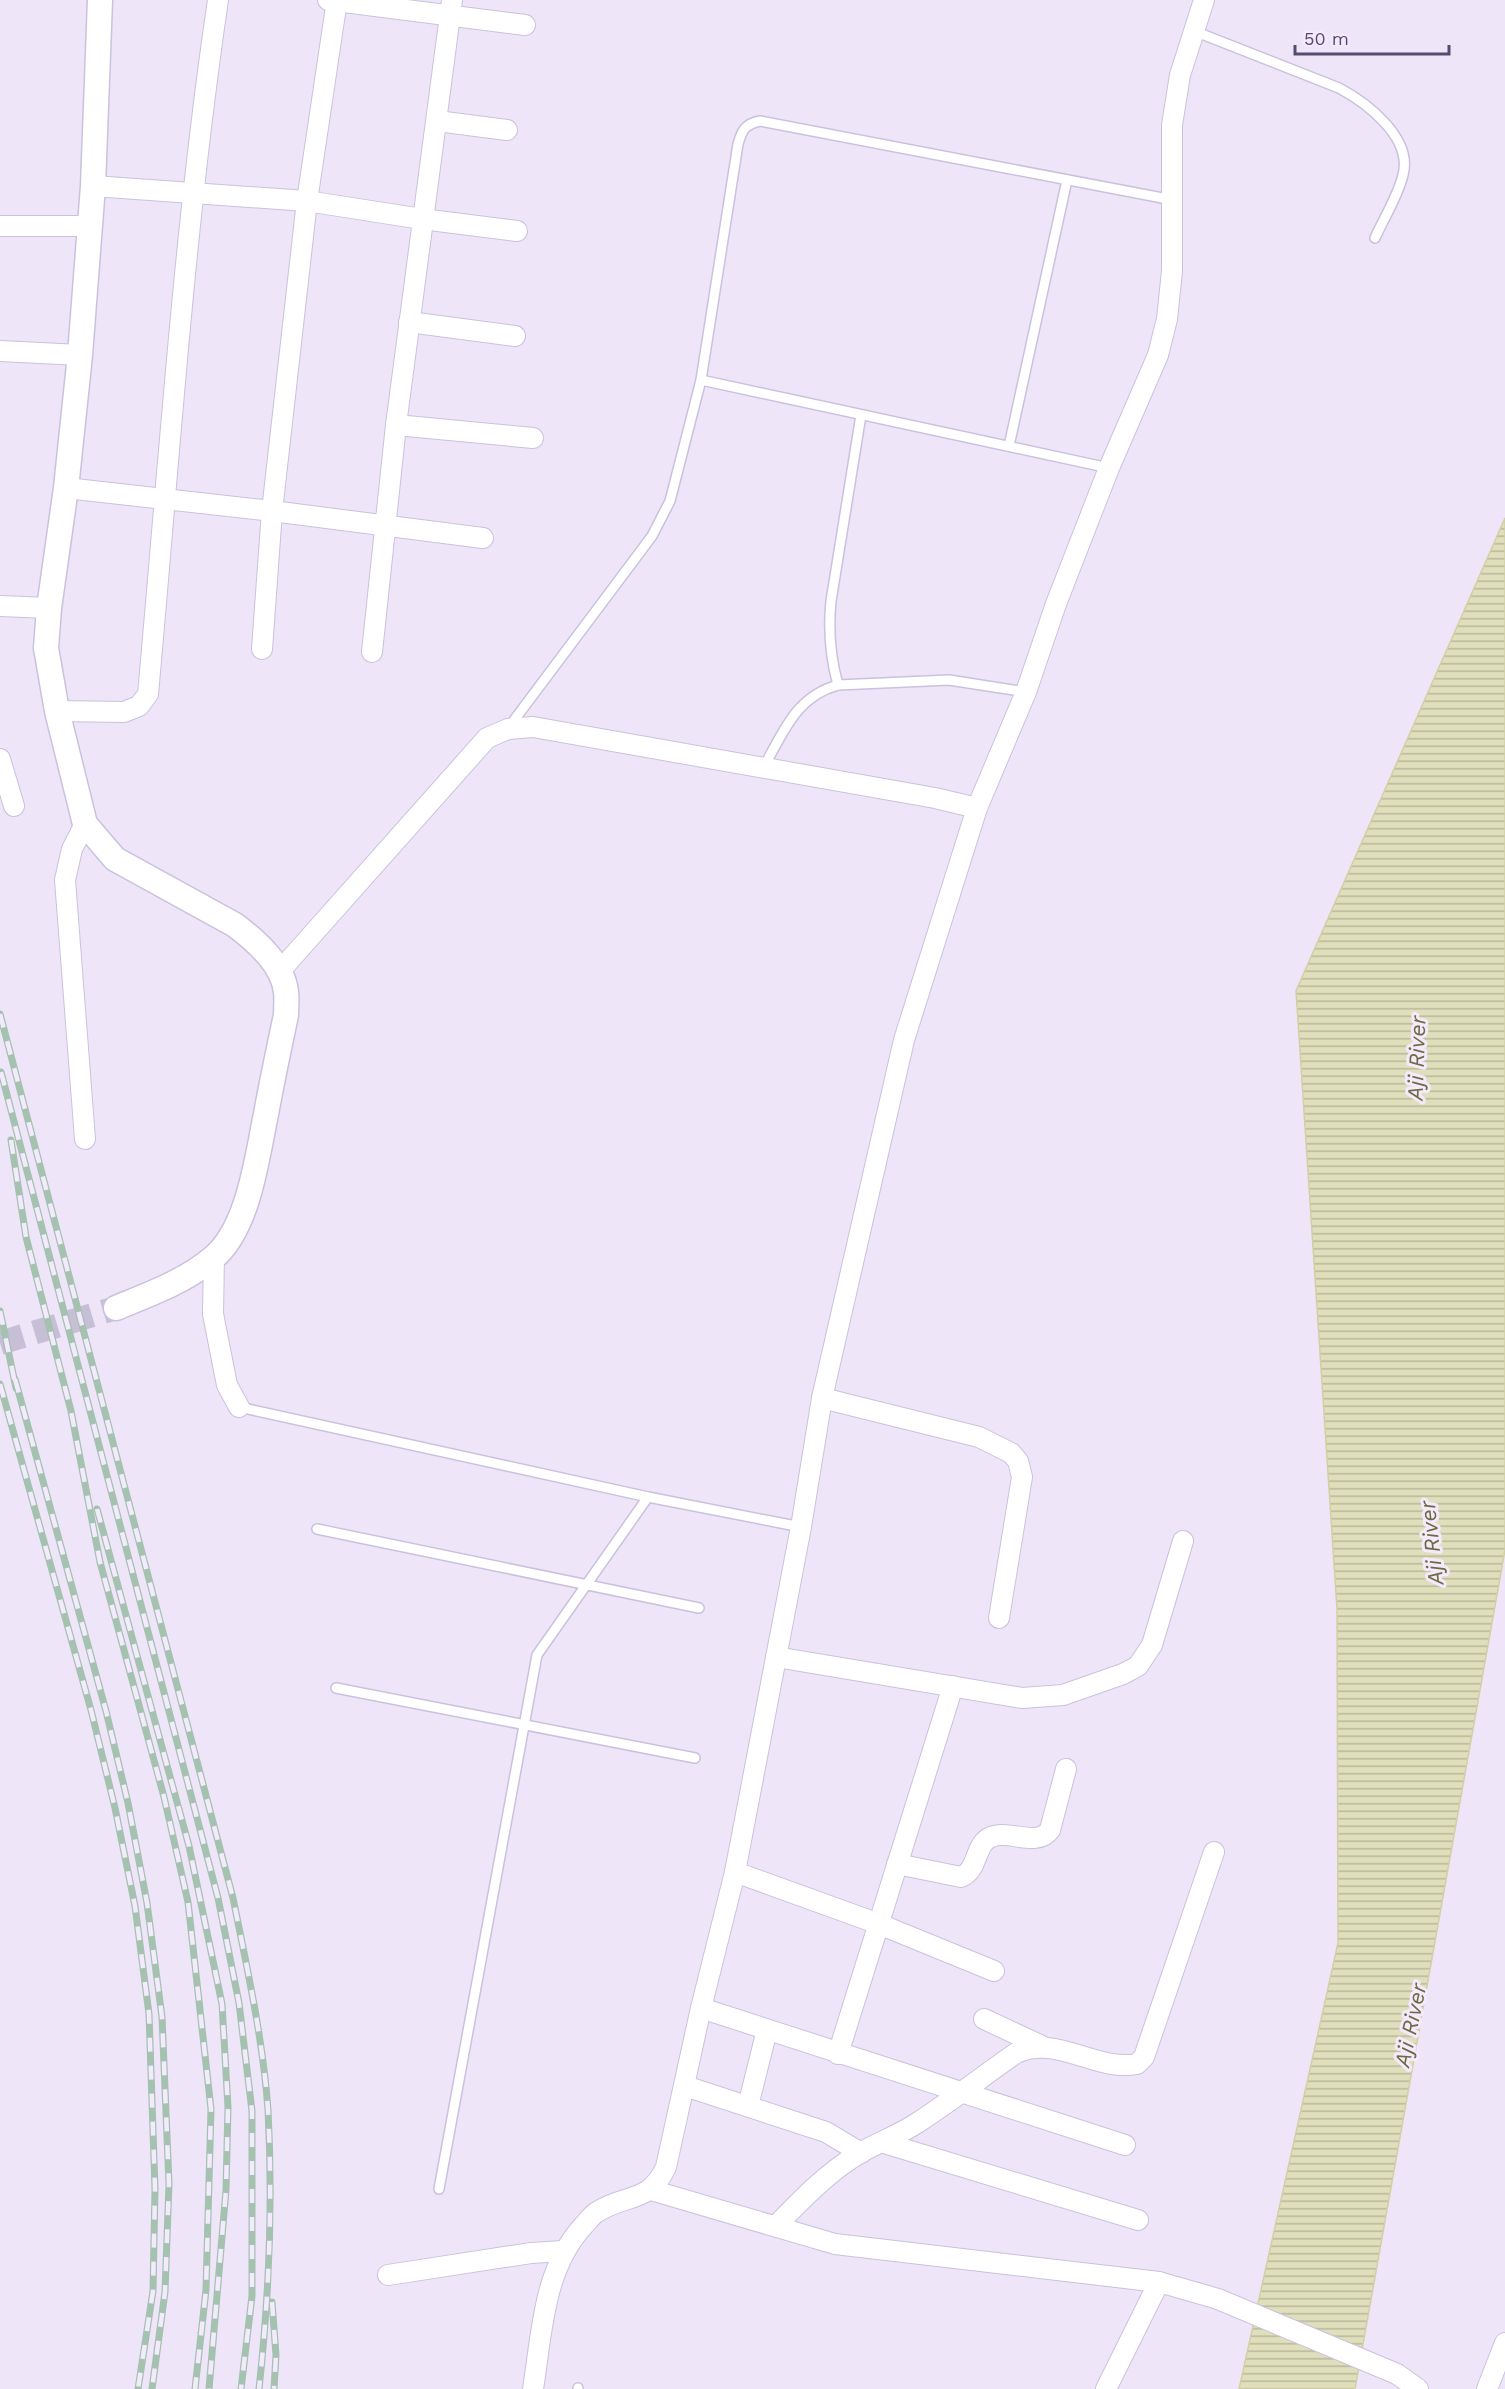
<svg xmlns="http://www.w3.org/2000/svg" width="1505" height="2389" viewBox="0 0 1505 2389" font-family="'Work Sans',sans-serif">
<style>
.water{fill:url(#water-rules);stroke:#d1d0a4;stroke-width:1.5}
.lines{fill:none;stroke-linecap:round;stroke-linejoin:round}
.tertiary-tunnel{stroke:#c7bfd6;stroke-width:24;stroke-dasharray:24 12;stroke-linecap:butt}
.service-casing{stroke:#cac2dd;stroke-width:12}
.minor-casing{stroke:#cac2dd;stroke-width:22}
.tertiary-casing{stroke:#cac2dd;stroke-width:27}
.service{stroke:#fff;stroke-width:9}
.minor{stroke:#fff;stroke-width:20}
.tertiary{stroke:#fff;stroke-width:24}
.rail-casing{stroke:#a5c1af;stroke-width:7}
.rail{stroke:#f3ebfd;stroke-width:4.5;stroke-dasharray:14;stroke-linecap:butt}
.labels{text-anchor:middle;stroke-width:6;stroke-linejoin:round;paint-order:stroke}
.water-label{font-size:22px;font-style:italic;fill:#6d6c40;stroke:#f3ebfd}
</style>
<defs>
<pattern id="water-rules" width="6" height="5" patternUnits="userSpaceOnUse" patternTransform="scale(1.5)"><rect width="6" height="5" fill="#e0dfbc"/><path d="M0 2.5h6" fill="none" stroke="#b8b79d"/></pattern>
</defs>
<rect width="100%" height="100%" fill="#eee5f9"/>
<path class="water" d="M1505,518v1032l-150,839h-116l99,-446 -1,-334 -41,-618z"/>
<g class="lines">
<path class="tertiary-tunnel" d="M0,1343l116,-35"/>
<g class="service-casing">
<g id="service">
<path d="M1194,31l145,57c28,15 74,50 64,87 -5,21 -19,43 -28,63"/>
<path d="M701,380l408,88"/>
<path d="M1009,446l58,-266"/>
<path d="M838,685c-8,-29 -10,-55 -7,-84l30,-186"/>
<path d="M509,727l143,-191 18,-35 31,-121 37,-236c4,-14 7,-20 22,-23l413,79"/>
<path d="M763,768c21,-36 32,-71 75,-83l111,-5 77,12"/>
<path d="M239,1407l409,90 153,30"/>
<path d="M317,1529l382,79"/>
<path d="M336,1688l359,70"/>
<path d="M439,2189l98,-534 111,-158"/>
<path d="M578,2389v-1"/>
</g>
</g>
<g class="minor-casing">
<g id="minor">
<path d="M328,0l197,25"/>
<path d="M337,0l-30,201 -35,310 211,27"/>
<path d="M437,121l70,9"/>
<path d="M93,186l214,15 115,18 95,12"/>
<path d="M0,226h89"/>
<path d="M409,322l106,14"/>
<path d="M0,351l80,4"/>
<path d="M396,425l137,13"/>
<path d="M66,488l206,23 -10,138"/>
<path d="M0,606l49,2"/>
<path d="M372,652l24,-227 56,-425"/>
<path d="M57,711l67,1 15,-6 9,-12c21,-231 36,-464 70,-694"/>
<path d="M0,759l14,47"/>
<path d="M279,972l208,-234 21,-9 25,-2 402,71 42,10"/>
<path d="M85,1139l-20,-259 7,-31 13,-25"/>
<path d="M214,1257l-1,57 14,71 12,22"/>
<path d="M822,1398l157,39 32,16 7,8 4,16 -23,141"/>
<path d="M776,1657l246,41 41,-3 60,-21 15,-8 14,-21 31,-104"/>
<path d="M897,1864l64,13c18,-7 13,-33 30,-40 18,-8 46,11 59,-7l16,-61"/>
<path d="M735,1872l144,52 115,47"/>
<path d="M701,2008l424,137"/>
<path d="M984,2019l60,28"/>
<path d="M838,2054l115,-368"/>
<path d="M685,2086l141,46 35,21"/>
<path d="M748,2106l19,-76"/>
<path d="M884,2143l254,77"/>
<path d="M651,2190l184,54 324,38 59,17 179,75 21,15"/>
<path d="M776,2226c26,-27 52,-54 84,-73 19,-11 39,-18 57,-30 34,-22 66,-47 99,-70 40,-19 80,19 121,11l7,-7 70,-205"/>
<path d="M388,2275l143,-22 33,-2"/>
<path d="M533,2389c9,-56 10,-120 51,-164 4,-4 8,-10 13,-13 30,-19 52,-8 69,-45l35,-159 34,-136 66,-345 21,-129 82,-358 73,-232 49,-116 30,-88 53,-136 49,-113 9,-36 5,-48v-146l8,-50 24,-75"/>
<path d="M1106,2389l53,-107"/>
<path d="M1487,2389l18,-46"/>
</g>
</g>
<g class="tertiary-casing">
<path id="tertiary" d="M100,0l-7,186 -13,169 -14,133 -17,120 -3,40 11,63 28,113 30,35 120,66c21,16 48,39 51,67 1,7 0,16 0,23 -7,33 -14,66 -20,99 -9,43 -17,114 -53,144 -29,24 -63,36 -97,50"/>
</g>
<use href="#service" class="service"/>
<use href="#minor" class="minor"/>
<use href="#tertiary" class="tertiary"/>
<g class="rail-casing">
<g id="rail">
<path d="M0,1014l233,884c14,70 30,141 35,212 5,93 1,187 -9,279"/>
<path d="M1,1072l217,826 21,105 13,108v185l-11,93"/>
<path d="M11,1140l15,97 45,174 29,151 64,235 24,105 23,207 -5,181 -11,99"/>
<path d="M0,1311l16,77"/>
<path d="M15,1379l91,332 22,92 19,100 15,114 7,167 -4,108 -13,97"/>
<path d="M0,1384l91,326 24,98 20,98 14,108 6,175 -2,102 -15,98"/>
<path d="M97,1509l92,337 33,158 6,103 -2,83 -17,199"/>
<path d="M272,2302l4,53 -2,34"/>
</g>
</g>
<use href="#rail" class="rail"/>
</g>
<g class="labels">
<g class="water-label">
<text transform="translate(1416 1058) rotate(-88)" y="8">Aji River</text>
<text transform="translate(1431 1543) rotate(-96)" y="8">Aji River</text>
<text transform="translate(1410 2025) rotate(-78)" y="8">Aji River</text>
</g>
</g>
<path d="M1295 45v9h154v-9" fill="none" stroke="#534e6f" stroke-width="3"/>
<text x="1304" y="45" font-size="18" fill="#534e6f" stroke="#f3ebfd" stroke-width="4.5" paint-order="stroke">50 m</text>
</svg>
